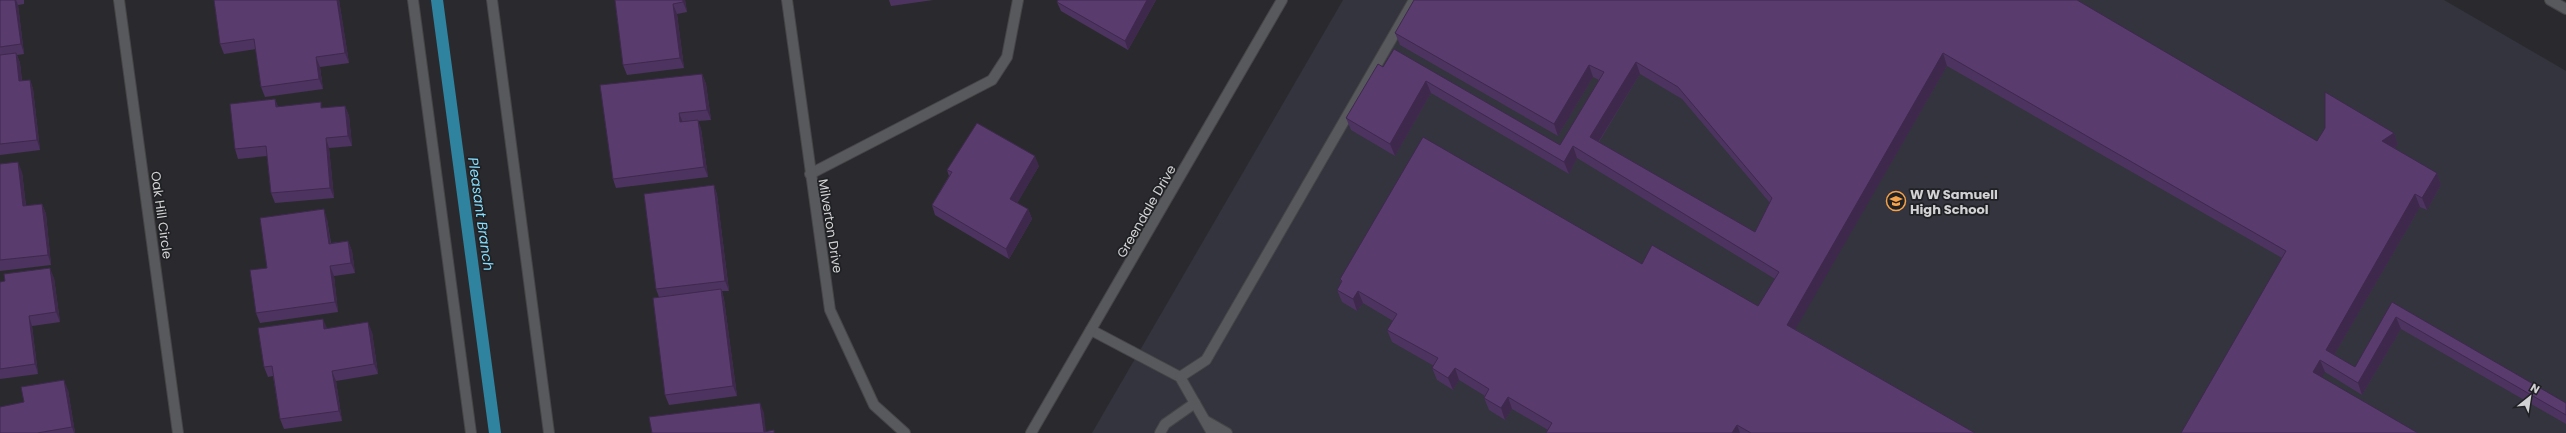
<svg xmlns="http://www.w3.org/2000/svg" width="2566" height="433" viewBox="0 0 2566 433" font-family="Poppins,sans-serif">
<style>
.built{fill:#33343d}
.lines{fill:none;stroke-linecap:round;stroke-linejoin:round}
.stream{stroke:#2f839f;stroke-width:12}
.lane-casing{stroke:#454547;stroke-width:12}
.street-casing{stroke:#454547;stroke-width:12}
.lane{stroke:#58595d;stroke-width:10}
.street{stroke:#58595d;stroke-width:10}
.wall{fill:#4d335f;fill-rule:evenodd}
.shaded-wall{fill:#3e294d}
.building{fill:#593b6e;stroke:#3e294d;fill-rule:evenodd}
.labels{text-anchor:middle;stroke-width:3.5;stroke-linejoin:round;paint-order:stroke}
.poi-label{font-size:13px;font-weight:bold;fill:#d2d2d4;stroke:#202124;text-anchor:start}
.street-label{font-size:13px;fill:#d2d2d4;stroke:#202124}
.water-label{font-size:14px;font-style:italic;fill:#85dcfd;stroke:#202124}
</style>
<rect width="100%" height="100%" fill="#2a2a2e"/>
<path class="built" d="M1343,0h1101l122,71v362h-1474z"/>
<g class="lines">
<path class="stream" d="M437,0l58,433"/>
<g class="lane-casing">
<g id="lane">
<path d="M413,0l58,433"/>
<path d="M492,0l57,433"/>
<path d="M810,174l182,-94 15,-23 11,-57"/>
<path d="M1091,330l89,47 32,56"/>
<path d="M1180,377l26,-17 208,-360"/>
<path d="M1206,421l21,12"/>
<path d="M1160,433l5,-9 30,-21"/>
</g>
</g>
<g class="street-casing">
<g id="street">
<path d="M119,0l59,433"/>
<path d="M787,0l43,310 44,95 31,28"/>
<path d="M2550,0l16,9"/>
<path d="M1031,433l251,-433"/>
</g>
</g>
<use href="#lane" class="lane"/>
<use href="#street" class="street"/>
</g>
<g class="wall">
<path d="M0,0h24v4l-6,1 6,49 -7,1 3,8 2,18 8,-1 3,9 7,61 -40,5z"/>
<path d="M339,0l10,63 -29,4 3,22 -58,8 -4,-10 -5,-38 -32,5 -4,-10z"/>
<path d="M615,0h70l2,12 -10,2 7,54 -57,7 -4,-10z"/>
<path d="M889,0h44l-42,6z"/>
<path d="M1058,0h98l-28,50 -67,-39 -4,-9z"/>
<path d="M2077,0l240,141 77,-8 4,12 -4,3 43,25 4,12 -14,25 -7,-3 -86,148 21,12 37,-65 174,101v21l-165,-95 -39,66 -37,-23 -144,61 101,-175 -335,-192 -152,263 180,104h-429l2,-3 -36,-21 -7,11 -16,-10 -5,-12 1,-2 -26,-16 -6,10 -16,-10 -5,-12 2,-2 -42,-24 -5,-12 6,-9 -30,-18 -6,8 -15,-9 -5,-12 4,-7 -1,-4 302,-15 116,42 17,-27 -198,-121 -8,16 -138,-81 -36,63 -44,-26 -5,-12 37,-51 11,-18 166,96 39,-65 -6,-3 -35,59 -158,-91 -5,-12zM1640,74l42,25 88,104 -15,29 -156,-90z"/>
<path d="M702,74l4,10 5,36 -13,1 3,8 7,48 -92,11 -3,-9z"/>
<path d="M275,99l3,8 45,1 22,-2 4,10 3,30 -23,2 5,50 -59,5 -4,-10 -4,-37 -29,3 -3,-10z"/>
<path d="M0,164l22,8 4,34 16,-2 4,10 5,51 -51,6z"/>
<path d="M1039,166l-22,37 11,6 4,10 -23,40 -74,-44 -3,-10 17,-29 -2,-6z"/>
<path d="M714,185l3,10 12,96h-7l2,8 13,97 -68,9 -4,-10 -6,-98 -3,-8z"/>
<path d="M327,219l4,24 17,-2 4,10 3,22 -21,3 4,36 -78,11 -4,-10 11,-45z"/>
<path d="M54,278l6,44 -28,4 6,48 -38,5v-97z"/>
<path d="M327,329l45,3 6,42 -42,7 6,40 -58,8 -4,-10 -7,-43 -5,1 -4,-10z"/>
<path d="M68,390l7,43h-75l24,-31z"/>
</g>
<g class="shaded-wall">
<path d="M15,0h1l2,5 6,49 -3,-10z"/>
<path d="M337,0h2l10,63 -4,-10z"/>
<path d="M683,0h2l2,12 -4,-10z"/>
<path d="M1147,0h9l-28,50 -3,-9z"/>
<path d="M673,4l4,10 7,54 -4,-10z"/>
<path d="M16,53l4,10 3,28 -4,-10z"/>
<path d="M1943,53l4,13 -156,271 -4,-12z"/>
<path d="M316,57l4,10 3,22 -4,-10z"/>
<path d="M1636,62l4,12 -46,75 -4,-12z"/>
<path d="M1589,65l4,12 -35,59 -4,-12z"/>
<path d="M702,74l4,10 5,36 -4,-10z"/>
<path d="M30,80l3,9 7,61 -3,-10z"/>
<path d="M1426,81l5,12 -36,63 -5,-12z"/>
<path d="M275,99l4,10 -3,-2z"/>
<path d="M345,106l4,10 3,30 -4,-10z"/>
<path d="M679,113l4,10 -3,-1z"/>
<path d="M698,120l3,9 7,48 -4,-10z"/>
<path d="M2394,133l4,12 -12,8 -4,-12z"/>
<path d="M326,138l3,10 5,50 -4,-10z"/>
<path d="M1573,146l4,12 -8,16 -5,-12z"/>
<path d="M1035,156l4,10 -25,43 -4,-10z"/>
<path d="M18,162l4,10 5,44 -4,-10z"/>
<path d="M2437,173l4,12 -14,25 -5,-12z"/>
<path d="M714,185l3,10 12,96 -4,-10z"/>
<path d="M2415,194l5,13 -90,155 -4,-12z"/>
<path d="M42,204l4,10 5,51 -3,-10z"/>
<path d="M324,209l3,10 5,35 -3,-10z"/>
<path d="M1028,209l4,10 -23,40 -3,-10z"/>
<path d="M348,241l4,10 3,22 -4,-10z"/>
<path d="M330,266l4,10 4,36 -3,-10z"/>
<path d="M50,268l4,10 6,44 -4,-10z"/>
<path d="M721,289l3,10 13,97 -4,-10z"/>
<path d="M1358,291l5,12 -6,8 -4,-12z"/>
<path d="M29,316l3,10 6,48 -3,-10z"/>
<path d="M2396,317l5,12 -39,66 -4,-12z"/>
<path d="M323,319l4,9 -3,1z"/>
<path d="M368,322l4,10 6,42 -4,-10z"/>
<path d="M2320,360l5,12 -7,13 -5,-13z"/>
<path d="M1455,368l4,12 -6,10 -5,-12z"/>
<path d="M332,371l4,10 6,40 -3,-10z"/>
<path d="M64,380l4,10 7,43h-1l-2,-6z"/>
<path d="M1508,397l4,12 -7,11 -4,-12z"/>
<path d="M760,403l4,10 2,20h-2z"/>
<path d="M1737,425l3,8h-8z"/>
</g>
<g class="building">
<path d="M0,0h15l6,44 -21,3z"/>
<path d="M214,0h123l8,53 -29,4 3,22 -58,8 -7,-48 -34,5z"/>
<path d="M615,0h68v2l-10,2 7,54 -57,7z"/>
<path d="M1058,0h89l-22,41 -68,-39z"/>
<path d="M1414,0h663l240,141 8,-13v-36l69,41 -12,8 55,32 -15,25 -7,-4 -89,156 29,17 37,-65 174,101v12l-170,-98 -38,66 -38,-23 -7,12 105,61h-237l105,-182 -343,-198 -156,272 188,108h-224l-14,-8 -5,8h-186l6,-10 -44,-26 -7,11 -17,-10 5,-9 -34,-21 -7,10 -16,-10 6,-10 -51,-28 10,-16 -39,-23 -5,8 -16,-9 5,-9 -2,-2 83,-142 219,127 10,-19 106,61 21,-34 -206,-126 -9,16 -138,-81 -36,63 -44,-26 32,-54 5,3 11,-18 166,96 44,-73 -15,-7 -35,59 -159,-91zM1636,62l42,25 94,111 -17,34 -165,-95z"/>
<path d="M16,53l3,28 11,-1 7,60 -37,4v-89z"/>
<path d="M702,74l5,36 -28,3 1,9 18,-2 6,47 -91,12 -13,-94z"/>
<path d="M275,99l1,8 45,-5v6l24,-2 3,30 -22,2 4,50 -59,5 -5,-47 -31,3 -5,-45z"/>
<path d="M977,123l58,33 -25,43 18,10 -22,40 -74,-44 20,-33 -5,-2z"/>
<path d="M18,162l5,44 19,-2 6,51 -48,5v-96z"/>
<path d="M714,185l11,96 -69,8 -12,-95z"/>
<path d="M324,209l5,35 19,-3 3,22 -21,3 5,36 -79,11 -6,-43 17,-2 -7,-50z"/>
<path d="M50,268l6,44 -27,4 6,48 -35,5v-87l5,-1 -1,-7z"/>
<path d="M721,289l12,97 -68,9 -12,-97z"/>
<path d="M323,319l1,10 44,-7 6,42 -42,7 7,40 -59,8 -8,-53 -8,1 -6,-39z"/>
<path d="M64,380l8,47 -35,6h-37v-26l24,-5 -3,-15z"/>
<path d="M760,403l4,29 10,-2v3h-122l-3,-16z"/>
</g>
<defs>
<g id="school-ring" transform="scale(1)"><circle r="9.5" fill="#202124" stroke="#f6a248" stroke-width="1.5"/><path d="M0-5L7-2L0 1L-7-2ZM-4 1L0 2.5L4 1V4Q0 6-4 4Z" fill="#f6a248"/></g>
</defs>
<g fill-rule="evenodd">
<use href="#school-ring" x="1896" y="201"/>
</g>
<g class="labels">
<g class="poi-label">
<text x="1910" y="199">W W Samuell<tspan x="1910" dy="15">High School</tspan></text>
</g>
<g class="street-label">
<text transform="translate(1146 211) rotate(-60)" y="5">Greendale Drive</text>
<text transform="translate(162 215) rotate(82)" y="5">Oak Hill Circle</text>
<text transform="translate(831 226) rotate(81)" y="5">Milverton Drive</text>
</g>
<g class="water-label">
<text transform="translate(481 214) rotate(82)" y="5">Pleasant Branch</text>
</g>
</g>
<g transform="translate(2530 397) rotate(30)" stroke="#202124" stroke-width="3" paint-order="stroke">
<path d="M0-3L7 15L0 10L-7 15Z" fill="#d2d2d4"/>
<text y="-6" font-size="11" font-weight="bold" text-anchor="middle" fill="#d2d2d4">N</text>
</g>
</svg>
